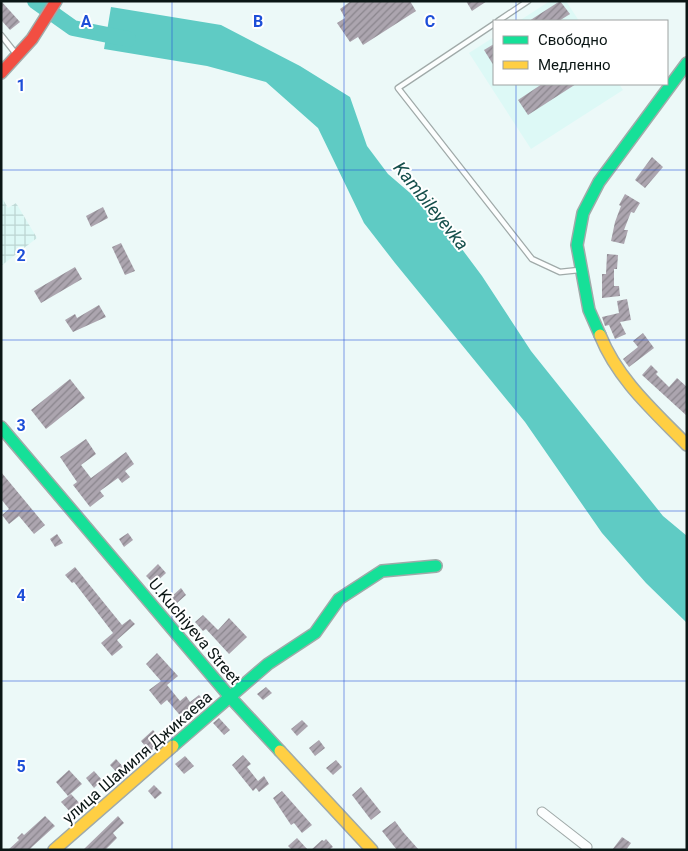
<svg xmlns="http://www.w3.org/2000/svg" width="688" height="851" viewBox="0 0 688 851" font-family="Roboto,sans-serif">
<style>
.built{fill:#ddf9f6}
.industrial{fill:url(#industrial-grid)}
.water{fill:#5fcbc4}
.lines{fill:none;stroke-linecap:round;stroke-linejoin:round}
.river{stroke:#5fcbc4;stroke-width:16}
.building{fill:url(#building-hatch)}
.lane-casing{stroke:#a0aaa9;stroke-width:7}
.street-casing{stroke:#a0aaa9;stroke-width:11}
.fast-casing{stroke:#a0aaa9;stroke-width:14}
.slow-casing{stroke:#a0aaa9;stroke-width:14}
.jam-casing{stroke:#a0aaa9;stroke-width:14}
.lane{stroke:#fcfefe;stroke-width:4.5}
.street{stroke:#fcfefe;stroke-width:9}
.fast{stroke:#16e098;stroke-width:11}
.slow{stroke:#ffcf43;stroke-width:11}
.jam{stroke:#f24e42;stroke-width:11}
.grid{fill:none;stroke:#1d4ed8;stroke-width:1;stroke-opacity:0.55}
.labels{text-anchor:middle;stroke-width:4;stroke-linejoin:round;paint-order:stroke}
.street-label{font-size:16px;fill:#0b1615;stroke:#fff}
.water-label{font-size:18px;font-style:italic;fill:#154f4b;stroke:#fff}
.grid-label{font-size:16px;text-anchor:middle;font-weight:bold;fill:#1d4ed8;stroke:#fff;stroke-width:4;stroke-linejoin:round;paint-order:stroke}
</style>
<defs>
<pattern id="industrial-grid" width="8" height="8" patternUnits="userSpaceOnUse" patternTransform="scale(1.25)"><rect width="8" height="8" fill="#ddf9f6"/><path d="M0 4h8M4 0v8" fill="none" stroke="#bcd5d2"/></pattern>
<pattern id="building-hatch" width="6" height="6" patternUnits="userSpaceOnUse" patternTransform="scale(1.25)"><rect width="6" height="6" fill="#aca5af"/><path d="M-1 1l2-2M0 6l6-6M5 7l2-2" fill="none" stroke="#8a858d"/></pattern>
</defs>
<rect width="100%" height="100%" fill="#ecf9f8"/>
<g class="built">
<path d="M550,1h16l13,20h-60z"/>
<path d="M494,37v47h125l4,6 -92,59 -62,-96z"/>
</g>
<path class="industrial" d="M1,196l7,12 8,-5 21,35 -36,28z"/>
<path class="water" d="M111,7l110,18 79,41 50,31 17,49 21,28 50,43 44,59 49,75 132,165 24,20v87l-41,-40 -44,-50 -77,-111 -130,-159 -31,-40 -46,-95 -52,-46 -59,-16 -103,-17z"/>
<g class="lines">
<path class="river" d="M35,1l38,27 55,11"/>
</g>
<g class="building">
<path d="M1,1l19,21 -10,8 -9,-10z"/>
<path d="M351,1h59l6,10 -53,34 -5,-8 -8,5 -13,-19 8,-5 -5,-9z"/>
<path d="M466,1h21l-15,10z"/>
<path d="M560,1l10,13 -11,7h-30z"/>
<path d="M494,44v22l-10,-16z"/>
<path d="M542,84h34l-48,31 -10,-15z"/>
<path d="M652,157l11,10 -18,21 -10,-8z"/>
<path d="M625,194l15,9 -6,10 -3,-1 -7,18h4l-4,14 -13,-3 4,-19 6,-16 -2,-1z"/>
<path d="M103,207l5,11 -17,9 -5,-11z"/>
<path d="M121,243l14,28 -10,4 -13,-28z"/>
<path d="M607,254l11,1 -1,14h-3v17h5l1,10 -18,2v-24h4z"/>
<path d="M75,267l7,12 -41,24 -7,-12z"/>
<path d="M627,299l4,21 -11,2 6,12 -11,5 -6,-14 -4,1 -3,-9 17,-4 -2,-12z"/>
<path d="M99,305l7,12 -33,15 -8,-12 10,-6 2,4z"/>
<path d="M643,333l11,15 -25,19 -6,-8 15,-12 -5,-6z"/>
<path d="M651,365l7,7 -2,2 13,13 8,-9 10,9v29l-45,-41z"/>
<path d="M70,379l15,19 -39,31 -15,-19z"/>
<path d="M86,439l10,15 -15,11 10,13 35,-26 8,12 -9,7 5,6 -8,6 -4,-5 -18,13 4,5 -14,11 -17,-22 4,-3 -17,-25z"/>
<path d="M1,472l44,53 -11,9 -15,-18 -10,8 -7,-9 7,-6 -8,-10z"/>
<path d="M128,533l5,7 -9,7 -5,-8z"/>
<path d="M57,534l6,9 -8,4 -5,-8z"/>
<path d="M158,564l8,9 -12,11 -8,-8z"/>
<path d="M75,567l47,58 8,-6 5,5 -18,16 6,7 -11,9 -11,-13 12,-10 -39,-51 -2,1 -7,-8z"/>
<path d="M181,588l5,7 -9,8 -6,-6z"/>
<path d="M203,615l15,15 11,-12 18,19 -18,17 -23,-25 -3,2 -8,-9z"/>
<path d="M157,653l21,23 -11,9 13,16 6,-5 4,6 9,-7 7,8 -22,17 -17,-20 -6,5 -12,-15 12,-9 -15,-17z"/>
<path d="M266,687l6,6 -9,7 -6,-6z"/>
<path d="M219,718l11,12 -6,5 -11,-12z"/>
<path d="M302,720l6,6 -11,10 -6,-7z"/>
<path d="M153,730l9,11 -12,11 -9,-11z"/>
<path d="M319,740l6,8 -10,8 -6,-8z"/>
<path d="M243,755l8,9 -4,3 11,14 6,-5 5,8 -10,8 -3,-4 -3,3 -21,-26z"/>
<path d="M185,756l9,10 -10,8 -9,-10z"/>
<path d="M116,759l9,10 -6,6 -9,-10z"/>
<path d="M336,760l6,7 -9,8 -7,-7z"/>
<path d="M69,770l13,14 -14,12 -12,-14z"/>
<path d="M94,771l8,9 -8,8 -8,-10z"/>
<path d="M154,785l8,8 -7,6 -7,-8z"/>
<path d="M361,787l20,25 -10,8 -19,-25z"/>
<path d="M282,791l30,34 -10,8 -8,-10 -3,2 -18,-27z"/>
<path d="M71,794l12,13 -10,8 -12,-13z"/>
<path d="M45,816l10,10 -22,20 -4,4h-21l11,-10 -2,-2 5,-5 2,2z"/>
<path d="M118,816l6,7 -11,10 4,5 -12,12h-22z"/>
<path d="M395,821l8,11 16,18h-22l-15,-19z"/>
<path d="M622,837l9,6 -5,7h-14z"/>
<path d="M297,838l11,12h-16l-4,-4z"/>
<path d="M326,839l7,8 -4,3h-18l11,-10 2,1z"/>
</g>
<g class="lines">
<g class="lane-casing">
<g id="lane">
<path d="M498,21l30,-20"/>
<path d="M494,24l-96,64 134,171 28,13 19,-2"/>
<path d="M1,35l15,19"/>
</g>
</g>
<g class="street-casing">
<path id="street" d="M542,812l45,35 -1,3"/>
</g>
<g class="fast-casing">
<g id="fast">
<path d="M600,335l-11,-25 -12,-65 6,-32 16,-31 88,-119"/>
<path d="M1,427l229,270 50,54"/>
<path d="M173,746l95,-82 47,-31 24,-34 43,-28 54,-5"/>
</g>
</g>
<g class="slow-casing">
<g id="slow">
<path d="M600,335c18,45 54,76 87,110"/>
<path d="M280,751l92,99"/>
<path d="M54,850l119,-104"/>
</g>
</g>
<g class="jam-casing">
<path id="jam" d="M1,73l31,-34 24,-38"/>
</g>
<use href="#lane" class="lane"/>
<use href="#street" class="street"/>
<use href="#fast" class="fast"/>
<use href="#slow" class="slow"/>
<use href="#jam" class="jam"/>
</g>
<path class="grid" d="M172,1v849M344,1v849M516,1v20M516,84v766M1,170h686M1,340h686M1,511h686M1,681h686"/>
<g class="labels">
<g class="street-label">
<text transform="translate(195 631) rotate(50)" y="6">U.Kuchiyeva Street</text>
<text transform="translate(137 757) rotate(-41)" y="6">улица Шамиля Джикаева</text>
</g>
<g class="water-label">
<text transform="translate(431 206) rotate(51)" y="6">Kambileyevka</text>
</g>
</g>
<g class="grid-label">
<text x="86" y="27">A</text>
<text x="258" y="27">B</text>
<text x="430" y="27">C</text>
<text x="21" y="91">1</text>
<text x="21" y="261">2</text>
<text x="21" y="431">3</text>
<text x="21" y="601">4</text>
<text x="21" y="772">5</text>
</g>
<rect width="688" height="851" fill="none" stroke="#0b1615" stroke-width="5"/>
<rect x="493" y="20" width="175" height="65" fill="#ffffff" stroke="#9da2a1"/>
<rect x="503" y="36" width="25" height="8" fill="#16e098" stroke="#9da2a1"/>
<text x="538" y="45" font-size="15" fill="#0b1615">Свободно</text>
<rect x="503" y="61" width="25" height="8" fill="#ffcf43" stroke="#9da2a1"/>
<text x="538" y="70" font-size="15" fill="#0b1615">Медленно</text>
</svg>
